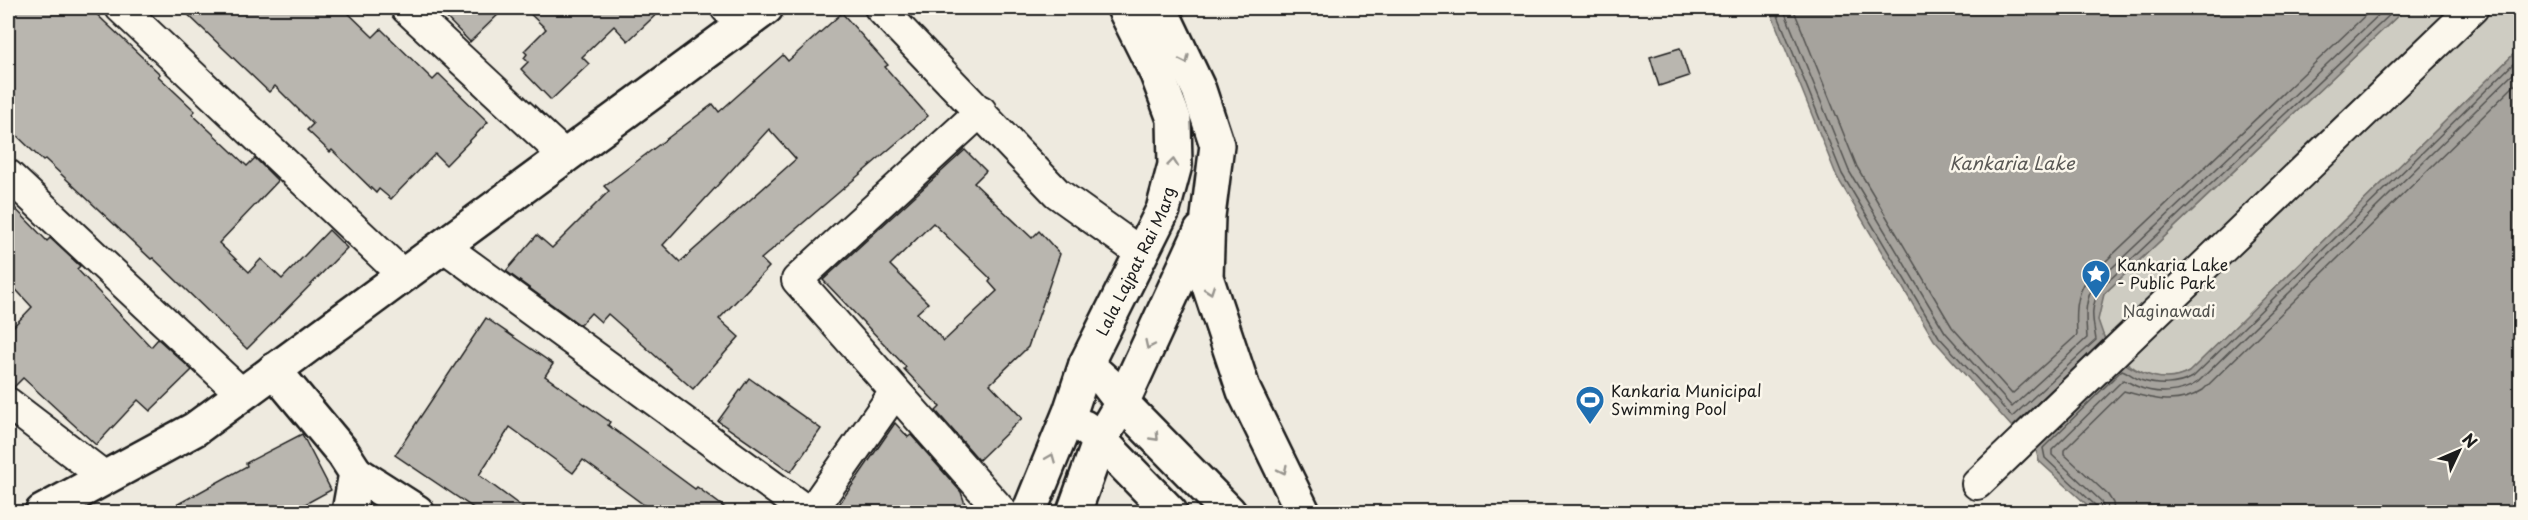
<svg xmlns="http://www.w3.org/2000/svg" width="2528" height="520" viewBox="0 0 2528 520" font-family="'Playpen Sans',sans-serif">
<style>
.park{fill:#ceccc2;stroke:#75746f;stroke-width:1.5}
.water{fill:#a6a39d;stroke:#6f6d69;stroke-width:1.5}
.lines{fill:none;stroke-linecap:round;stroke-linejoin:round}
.shore{stroke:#535250;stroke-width:1.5}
.building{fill:#b9b6af;stroke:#1c1c1c;stroke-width:1.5;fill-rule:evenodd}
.street-casing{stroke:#1c1c1c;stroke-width:34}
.secondary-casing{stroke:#1c1c1c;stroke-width:38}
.primary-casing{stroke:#1c1c1c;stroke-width:38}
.street{stroke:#fbf7ec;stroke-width:30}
.secondary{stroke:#fbf7ec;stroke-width:33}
.primary{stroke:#fbf7ec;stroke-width:33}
.oneway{stroke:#97948e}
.labels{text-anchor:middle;stroke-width:5;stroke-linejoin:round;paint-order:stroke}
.street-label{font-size:16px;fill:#1c1c1c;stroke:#fbf7ec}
.poi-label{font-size:16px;fill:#1c1c1c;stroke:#fbf7ec;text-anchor:start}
.park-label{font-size:16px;fill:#51514e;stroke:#fbf7ec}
.water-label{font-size:18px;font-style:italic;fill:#5a5956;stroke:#fbf7ec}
</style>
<rect width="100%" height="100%" fill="#eeeadf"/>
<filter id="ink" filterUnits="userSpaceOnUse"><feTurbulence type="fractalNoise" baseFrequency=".0167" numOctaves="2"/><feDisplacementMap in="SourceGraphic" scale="12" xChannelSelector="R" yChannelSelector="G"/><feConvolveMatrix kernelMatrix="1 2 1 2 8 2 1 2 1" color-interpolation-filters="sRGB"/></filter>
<g filter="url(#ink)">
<path class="park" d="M2406,8h114v40l-331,324c-30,17 -61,-3 -79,-27 -6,-7 -11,-15 -12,-25 -1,-9 3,-18 6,-26z"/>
<g class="water">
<path d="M1769,8h637l-302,286 -6,26 7,20 -93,87 -78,-87 -97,-163z"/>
<path d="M2520,48v464h-425l-56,-51 -4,-14 87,-85c21,13 44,23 67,10z"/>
</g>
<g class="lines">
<g class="shore">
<path d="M1775,8l67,166 97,163 73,80 84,-77c-3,-21 -7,-30 4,-51l297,-281"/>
<path d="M1783,8l66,163 96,161 67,75 75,-69c-1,-20 -4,-36 8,-54l291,-276"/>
<path d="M1793,8l64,159 95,160 60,67 65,-59c-1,-20 -2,-40 11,-57l285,-270"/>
<path d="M2098,512l-2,-6 -51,-48 -2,-10 79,-78c6,2 11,7 18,10 17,6 37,6 53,-3l327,-320"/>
<path d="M2105,512l-4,-11 -49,-46v-5l71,-70c5,1 8,4 13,6 20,9 44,8 62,-4l322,-315"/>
<path d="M2114,512l-1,-9 -5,-8 -44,-41v-4l60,-59c28,8 52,16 79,-1l317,-310"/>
</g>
</g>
<g class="building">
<path d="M8,8h82l70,66 -2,2 37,35 -3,3 55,52 8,-8 23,23 -59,62 30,29 12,-13 21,20 47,-49 18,18 -100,101 -94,-91 -2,1 -106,-100 -2,2 -35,-34z"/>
<path d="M181,8h162l30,29 8,-8 52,51 6,-6 49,48 -42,43 -11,-11 -44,45 -12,-10 -3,4 -44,-43 -2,2 -23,-22 6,-6 -38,-38 -6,6z"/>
<path d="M437,8h68l-35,34z"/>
<path d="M524,8h139l-35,33 -14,-15 -32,31 7,7 -38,36 -30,-31 7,-7 -4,-4 3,-4 -3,-3 22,-22z"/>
<path d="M842,13l46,52 -3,2 43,49 -167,143 8,8 -50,52 20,18 -46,52 -85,-75 -7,8 -10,-9 -11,12 -74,-54 31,-36 15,13 57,-57 -5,-5 109,-82 6,8 64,-57 5,6zM769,129l27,30 -116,103 -17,-17z"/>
<path d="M1680,48l9,28 -30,10 -9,-29z"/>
<path d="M965,150l21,21 -12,12 58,55 7,-7 21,23 -32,93 -38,37 32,34 -43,42 -43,-49 4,-4 -36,-38 2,-2 -83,-87zM933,223l58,56 -2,3 8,9 -53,50 -27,-28 11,-10 -38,-38z"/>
<path d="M8,201l39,40 3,-3 30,28 -3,3 74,78 7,-8 34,31 -42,41 -12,-11 -42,45 -73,-67 -9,9 -6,-1v-54l24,-25 -24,-26z"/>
<path d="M486,318l67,46 -8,12 65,46 -2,3 87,64 2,-2 35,26h-77l-72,-53 -10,13 -63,-46 -31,48 51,38h-49l-86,-58z"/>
<path d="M749,378l72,51 -30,43 -73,-51z"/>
<path d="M895,423l13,14 3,-2 50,57 7,21h-135z"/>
<path d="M302,434l29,56 -42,23h-127l85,-47 -1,-3z"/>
</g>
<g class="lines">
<g class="street-casing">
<g id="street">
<path d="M121,8l282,267"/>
<path d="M406,8l160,149"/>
<path d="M726,8l17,16"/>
<path d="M880,8l177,185 84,60"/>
<path d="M981,111l-184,169 205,232"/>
<path d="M8,175l234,219"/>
<path d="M443,246l365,266"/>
<path d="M8,403l98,75"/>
<path d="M1977,484l496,-476"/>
<path d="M811,512l84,-120"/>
</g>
</g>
<g class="secondary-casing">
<g id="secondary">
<path d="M1160,8l39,82 18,55 -9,71 -2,61 38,114 59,121"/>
<path d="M1086,364l20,18 16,21 107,109"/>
<path d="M274,370l69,83 13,20 -7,39"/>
<path d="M1084,427l16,13 70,72"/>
<path d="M356,473l61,39"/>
<path id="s1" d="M1029,512l41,-100 16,-48 77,-154 12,-45 -1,-46 -17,-45 -33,-66"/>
<path d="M1074,512l26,-72 22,-37 79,-172"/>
</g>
</g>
<g class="primary-casing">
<path id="primary" d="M42,512l153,-83 571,-421"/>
</g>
<use href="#street" class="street"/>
<use href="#secondary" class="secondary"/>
<use href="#primary" class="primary"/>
</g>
<defs><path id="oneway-chevron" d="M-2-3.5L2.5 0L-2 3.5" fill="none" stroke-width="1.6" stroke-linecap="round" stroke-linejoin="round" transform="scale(1.5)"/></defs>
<g class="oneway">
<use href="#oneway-chevron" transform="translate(1185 60) rotate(65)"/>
<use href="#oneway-chevron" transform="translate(1173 163) rotate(-84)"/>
<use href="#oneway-chevron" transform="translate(1210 290) rotate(71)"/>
<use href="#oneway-chevron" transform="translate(1149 345) rotate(115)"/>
<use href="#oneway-chevron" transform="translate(1155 437) rotate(46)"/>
<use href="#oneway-chevron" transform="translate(1051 458) rotate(-68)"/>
<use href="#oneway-chevron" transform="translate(1283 470) rotate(64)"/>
</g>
</g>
<defs>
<g id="sight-pin" transform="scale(1.5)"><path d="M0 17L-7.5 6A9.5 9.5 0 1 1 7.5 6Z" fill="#1f6fb2" stroke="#fbf7ec"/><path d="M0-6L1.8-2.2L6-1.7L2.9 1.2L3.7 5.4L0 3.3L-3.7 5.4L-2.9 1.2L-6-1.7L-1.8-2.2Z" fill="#fff"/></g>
<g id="stadium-pin" transform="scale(1.5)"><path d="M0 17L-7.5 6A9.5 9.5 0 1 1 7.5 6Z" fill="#1f6fb2" stroke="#fbf7ec"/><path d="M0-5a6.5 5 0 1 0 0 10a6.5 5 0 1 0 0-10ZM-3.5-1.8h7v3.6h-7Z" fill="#fff"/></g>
</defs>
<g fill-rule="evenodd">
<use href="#sight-pin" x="2096" y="274"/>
<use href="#stadium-pin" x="1590" y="400"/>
</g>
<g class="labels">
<g class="street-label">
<text dy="6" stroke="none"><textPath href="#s1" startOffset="273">Lala Lajpat Rai Marg</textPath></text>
</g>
<g class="poi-label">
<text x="2117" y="271">Kankaria Lake<tspan x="2117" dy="18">- Public Park</tspan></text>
<text x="1611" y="397">Kankaria Municipal<tspan x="1611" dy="18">Swimming Pool</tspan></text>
</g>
<g class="park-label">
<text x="2169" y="317">Naginawadi</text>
</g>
<g class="water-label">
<text x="2012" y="170">Kankaria Lake</text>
</g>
</g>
<rect width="2528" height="520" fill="none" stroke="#fbf7ec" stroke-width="30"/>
<rect x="15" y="15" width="2498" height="490" fill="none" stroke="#1c1c1c" stroke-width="2" filter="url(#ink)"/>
<g transform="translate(2459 451) rotate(46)" stroke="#fbf7ec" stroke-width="4.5" paint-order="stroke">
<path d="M0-4.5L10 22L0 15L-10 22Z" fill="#1c1c1c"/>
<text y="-9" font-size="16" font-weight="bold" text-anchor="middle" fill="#1c1c1c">N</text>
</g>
</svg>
